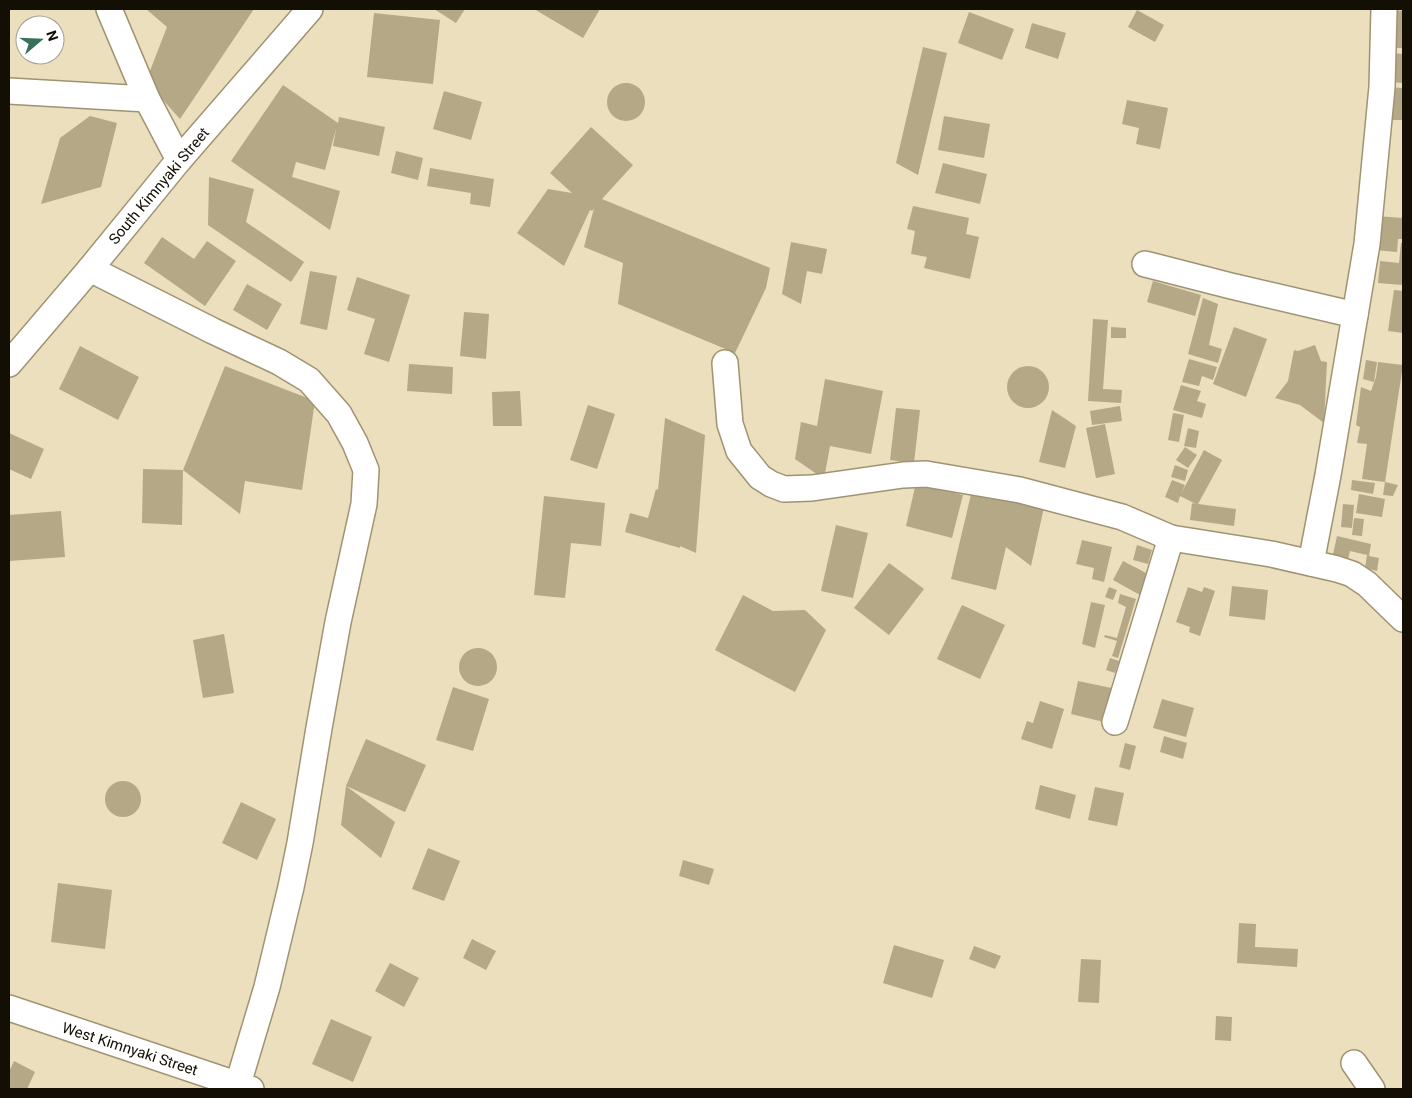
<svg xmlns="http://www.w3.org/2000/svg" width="1412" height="1098" viewBox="0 0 1412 1098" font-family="Roboto,sans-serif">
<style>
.building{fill:#b4a887}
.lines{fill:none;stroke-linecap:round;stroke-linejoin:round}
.minor-casing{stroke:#a09373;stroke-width:28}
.minor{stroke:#fff;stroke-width:25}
.labels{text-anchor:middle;stroke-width:4.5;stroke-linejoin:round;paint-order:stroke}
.street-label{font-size:15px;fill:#130f04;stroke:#fff}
</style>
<rect width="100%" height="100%" fill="#ecdfbd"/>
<g class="building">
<path d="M146,9h108l-74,110 -34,-38 21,-54z"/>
<path d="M434,9h31l-9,14z"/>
<path d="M534,9h66l-17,29z"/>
<path d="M1137,10l27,15 -9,17 -27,-15z"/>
<path d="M1393,10l10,1v37h-12z"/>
<path d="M969,12l45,17 -12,31 -44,-17z"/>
<path d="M374,13l66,7 -7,64 -66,-7z"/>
<path d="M1032,23l34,10 -8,26 -33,-11z"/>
<path d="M923,47l24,6 -29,122 -22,-12z"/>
<path d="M1390,53l13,1v29l-16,-1z"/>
<circle cx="626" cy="102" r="19"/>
<path d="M283,85l55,38 1,-6 46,10 -6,29 -46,-10 3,-17 -11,41 -29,-8 -4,15 48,14 -10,39 -99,-69z"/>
<path d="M1388,87l15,1v32h-16z"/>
<path d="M444,91l38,11 -11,38 -38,-11z"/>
<path d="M1127,100l41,8 -8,41 -24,-5 3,-16 -17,-4z"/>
<path d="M90,116l27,7 -16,64 -60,17 19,-66z"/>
<path d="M944,116l46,8 -6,34 -46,-8z"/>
<path d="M591,127l42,38 -31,34 168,69 -4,20 -31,65 -117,-49 5,-41 -39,-16 10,-39 -2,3 -2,-1 -26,56 -47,-33 31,-44 24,4 -22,-20z"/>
<path d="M396,151l27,7 -5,22 -27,-7z"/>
<path d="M943,163l44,11 -7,30 -45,-11z"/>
<path d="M430,168l64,11 -4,28 -20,-3 1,-11 -44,-7z"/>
<path d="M209,177l45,12 -8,33 58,40 -13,20 -83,-57z"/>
<path d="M913,206l56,12 -3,16 13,3 -9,42 -46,-11 3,-11 -16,-3 4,-23 -8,-2z"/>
<path d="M1376,216l27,2v21h-5l-1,13 -24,-2z"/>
<path d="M162,237l32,22 13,-18 29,20 -31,45 -61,-43z"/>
<path d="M791,242l36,7 -5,25 -15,-3 -6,33 -19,-10z"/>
<path d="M1401,243h2v42l-25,-2 2,-22 19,2z"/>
<path d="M310,271l27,5 -10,54 -27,-6z"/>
<path d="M357,277l53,18 -21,67 -25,-8 11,-35 -28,-9z"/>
<path d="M1153,281l48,14 -6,21 -48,-14z"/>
<path d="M247,284l35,20 -15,26 -34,-20z"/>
<path d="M1394,290l9,1v42l-15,-2z"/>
<path d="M1203,298l15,6 -9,41 13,4 -4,14 -30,-9z"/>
<path d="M464,312l25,2 -3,45 -26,-3z"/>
<path d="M1093,319l15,1 -5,69 19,1 -1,13 -33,-2z"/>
<path d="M1111,327l15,1v10h-15z"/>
<path d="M1234,327l33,12 -21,58 -33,-13z"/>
<path d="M1315,345l6,16 6,1 -3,61 -24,-18 -25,-7 13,-17 6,-31 4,1z"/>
<path d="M80,346l59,31 -21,43 -59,-31z"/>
<path d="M1189,359l28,8 -4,13 -11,-4 -3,10 -17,-4z"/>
<path d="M1366,360l11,2 -3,20 -11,-3z"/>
<path d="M1378,362l25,3 -18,117 -23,-3 5,-35 -10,-1 3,-16 -4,-2 5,-38 10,4 5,-14z"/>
<path d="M409,364l44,3 -1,27 -45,-3z"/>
<path d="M225,366l90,35 -13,89 -57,-9 -5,33 -57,-44 -1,55 -40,-2 1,-54 40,1z"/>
<circle cx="1028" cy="387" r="21"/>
<path d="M825,379l58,12 -12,63 -41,-8 -6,33 -29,-20 6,-37 16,4z"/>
<path d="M1181,385l20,6 -4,10 9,3 -4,14 -29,-8z"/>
<path d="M520,391l2,35h-29l-1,-34z"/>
<path d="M588,405l27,9 -18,55 -27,-9z"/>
<path d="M1120,406l2,15 -30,4 -2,-14z"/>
<path d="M896,408l24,2 -6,53 -24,-3z"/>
<path d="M1052,410l24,16 -11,42 -26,-6z"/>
<path d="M1173,413l11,2 -5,27 -11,-2z"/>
<path d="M665,418l40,17 -9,118 -16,-7v2l-55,-16 5,-19 18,5 8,-29 2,1z"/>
<path d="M1105,424l10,50 -19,4 -10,-50z"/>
<path d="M1188,428l11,3 -3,17 -12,-2z"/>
<path d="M9,433l35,16 -13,30 -22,-10z"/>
<path d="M1185,447l12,8 -9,13 -12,-8z"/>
<path d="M1204,450l18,10 -24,44 38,5 -2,17 -44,-6 2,-17 4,1 -16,-8 -2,7 -13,-6 7,-17 13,5 -4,9z"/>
<path d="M1175,465l13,5 -3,11 -14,-4z"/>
<path d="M1352,480l23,3 -2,11 -22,-4z"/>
<path d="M1385,482l13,3 -5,11 -10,-1z"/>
<path d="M916,483l47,12 -11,43 -46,-12z"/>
<path d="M973,486l72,17 -14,63 -25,-19 -10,43 -45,-11z"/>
<path d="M1359,494l26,5 -3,18 -26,-4z"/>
<path d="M544,496l61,7 -4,43 -30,-3 -6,55 -31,-3z"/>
<path d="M1343,504l11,1 -2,23 -11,-1z"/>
<path d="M61,511l4,46 -56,4v-46z"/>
<path d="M1354,518l10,1 -2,17 -10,-1z"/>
<path d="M836,525l32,8 -15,65 -32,-7z"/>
<path d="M1337,536l34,8 -2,12 10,2 -2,13 -12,-3 2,-13 -17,-4 -3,12 -15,-4z"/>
<path d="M1082,540l30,7 -8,35 -12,-3 2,-11 -18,-4z"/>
<path d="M1137,545l15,5 -4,14 -15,-4z"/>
<path d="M1123,561l27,14 -10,20 -27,-15z"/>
<path d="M889,563l35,26 -35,46 -35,-27z"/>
<path d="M1232,586l36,4 -3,30 -36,-4z"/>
<path d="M1109,587l8,3 -4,10 -8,-3z"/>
<path d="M1188,587l14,5 2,-5 11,4 -15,45 -11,-4 1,-5 -14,-5z"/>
<path d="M1120,594l16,5 -18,59 -6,-2 5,-15 -13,-4 1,-2 12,3 9,-31 -8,-4z"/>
<path d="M743,595l30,16 32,-1 21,20 -31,62 -80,-42z"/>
<path d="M1091,602l14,3 -10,43 -13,-4z"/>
<path d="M962,605l43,20 -25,54 -43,-20z"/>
<path d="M224,634l10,59 -31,5 -10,-58z"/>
<circle cx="478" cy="667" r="19"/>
<path d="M1110,658l9,3 -4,12 -9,-3z"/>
<path d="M1078,681l43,9 -2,7 -9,-2 -6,27 -33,-8z"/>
<path d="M453,687l36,12 -16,52 -37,-11z"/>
<path d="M1162,699l32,9 -8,29 -33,-9z"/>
<path d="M1040,701l24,8 -12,40 -31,-10 6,-18 6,2z"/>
<path d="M1164,736l23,7 -4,16 -23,-7z"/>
<path d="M366,739l60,26 -21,47 -59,-26 49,36 -14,36 -40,-33 5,-39z"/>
<path d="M1125,743l11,3 -6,24 -11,-3z"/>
<circle cx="123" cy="799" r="18"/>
<path d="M1040,785l36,10 -6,24 -35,-10z"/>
<path d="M1095,787l29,6 -7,33 -29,-6z"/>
<path d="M241,802l35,17 -19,41 -35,-17z"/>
<path d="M428,848l32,13 -16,40 -32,-12z"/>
<path d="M683,860l31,9 -5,16 -30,-9z"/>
<path d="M58,883l54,7 -7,59 -54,-7z"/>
<path d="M1239,923l17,1 -1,23 43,2 -1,18 -60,-4z"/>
<path d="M472,939l24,12 -10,19 -23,-12z"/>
<path d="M894,945l50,15 -12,38 -49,-15z"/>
<path d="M974,946l27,10 -6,13 -26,-10z"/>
<path d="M1081,959l20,1 -2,43 -21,-1z"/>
<path d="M390,963l29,15 -15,29 -29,-16z"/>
<path d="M1216,1016l16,1 -1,24 -16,-1z"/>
<path d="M331,1019l41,18 -19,45 -41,-18z"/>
<path d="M14,1061l21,11 -8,17h-18v-17z"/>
</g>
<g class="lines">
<g class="minor-casing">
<g id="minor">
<path d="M109,9l38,90 32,61"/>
<path d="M9,91l138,8"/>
<path d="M1145,264l86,22 124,29"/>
<path d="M90,269l123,62 66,31 30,18 30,34 16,29 11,27 -2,34 -26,118 -19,106 -19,115 -9,44 -24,100 -29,97"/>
<path d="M725,363l5,61 9,27 21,26 11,7 13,5 28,-1 91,-13 23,-1 94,16 102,27 49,21 100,16 66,15 15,5 15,10 36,35"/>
<path d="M9,364l81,-95 89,-109 131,-151"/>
<path d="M1311,563l17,-88 39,-231 15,-157 2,-78"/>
<path d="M1115,722l56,-184"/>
<path d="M9,1008l242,81"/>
<path d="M1354,1063l18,26"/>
</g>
</g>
<use href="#minor" class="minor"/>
</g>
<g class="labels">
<g class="street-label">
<text transform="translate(159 186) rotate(-50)" y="5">South Kimnyaki Street</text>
<text transform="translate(130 1049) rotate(18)" y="5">West Kimnyaki Street</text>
</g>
</g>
<rect width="1412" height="1098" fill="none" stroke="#130f04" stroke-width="20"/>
<g transform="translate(40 40) rotate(71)"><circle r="24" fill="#ffffff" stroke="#a19f9b"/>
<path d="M0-4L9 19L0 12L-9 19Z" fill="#387159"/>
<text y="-8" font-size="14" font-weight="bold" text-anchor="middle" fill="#130f04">N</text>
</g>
</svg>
